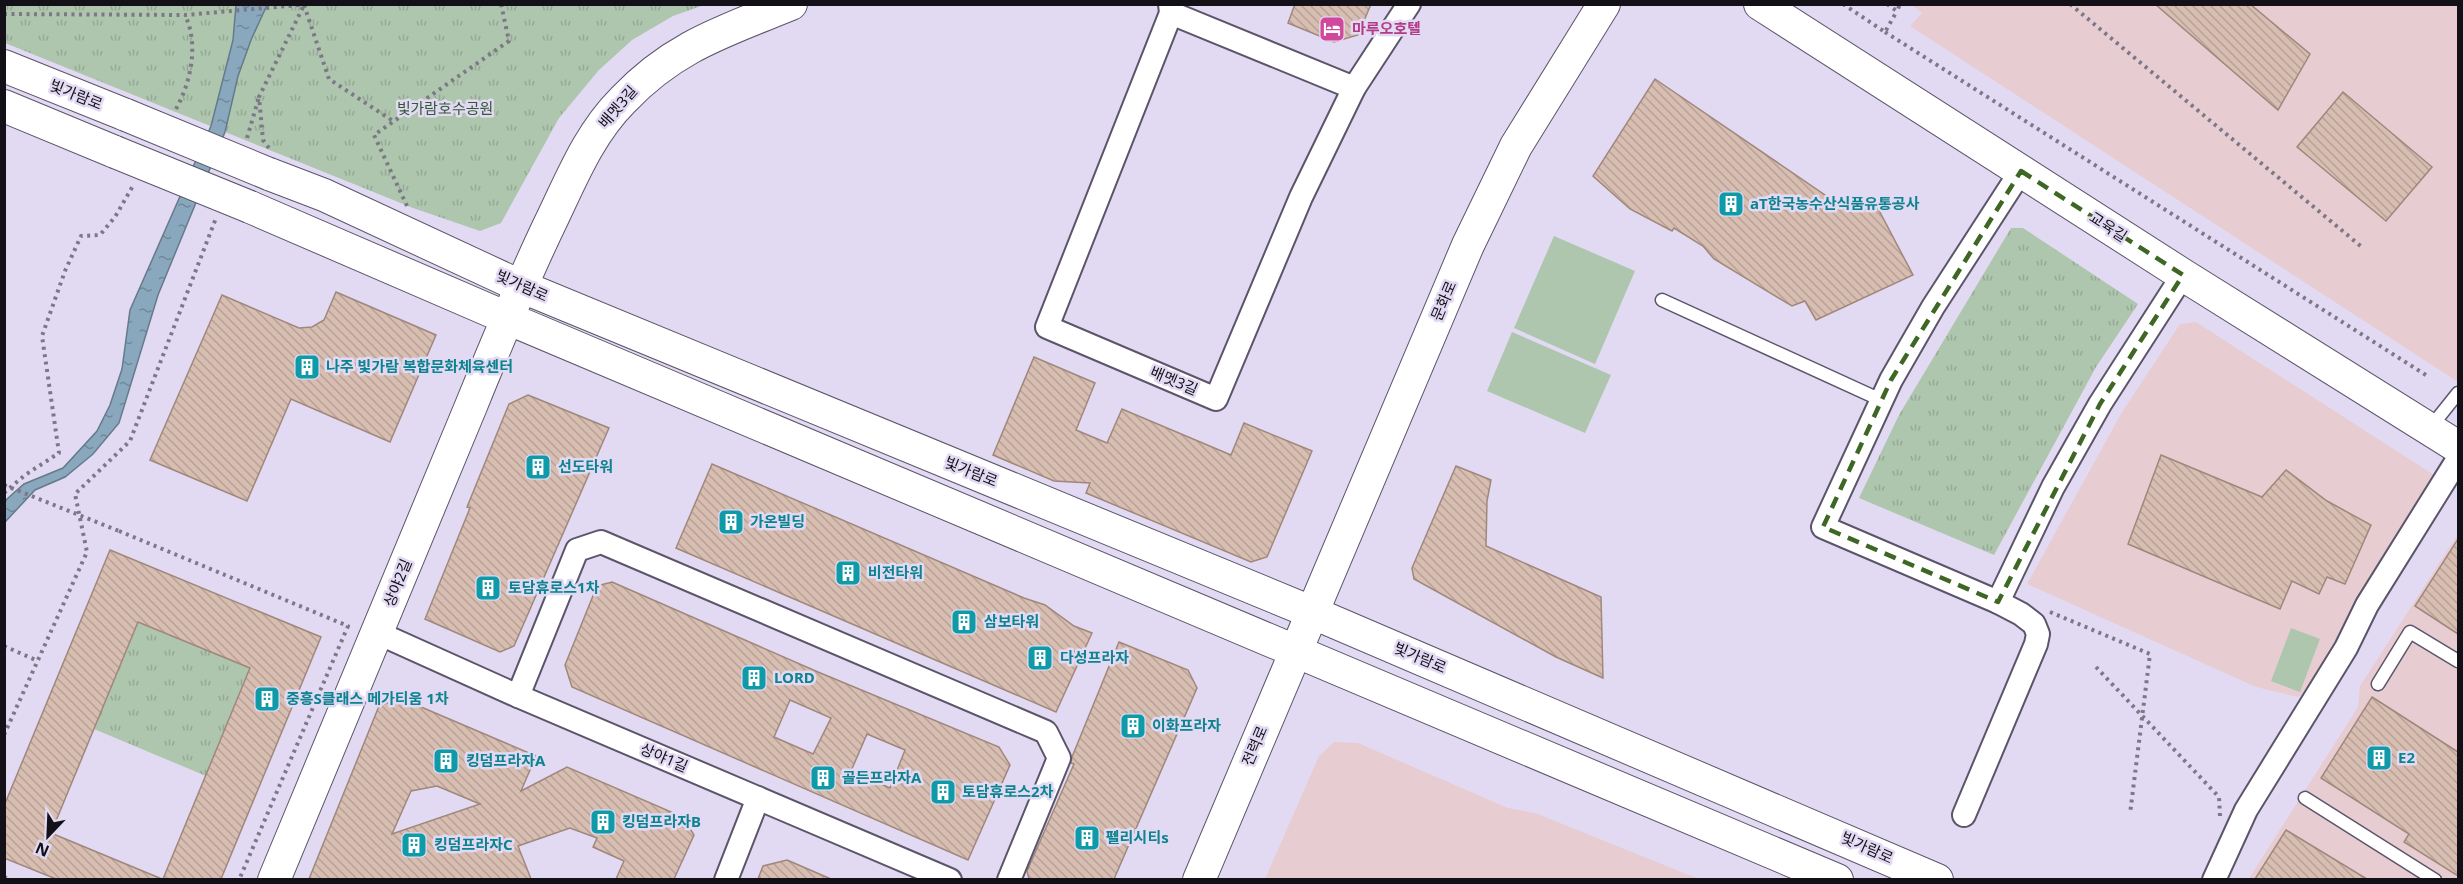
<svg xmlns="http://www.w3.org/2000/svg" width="2463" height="884" viewBox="0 0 2463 884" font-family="'Noto Sans','Noto Sans KR',sans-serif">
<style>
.commercial{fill:#e7cdd1}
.grass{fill:url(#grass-tufts)}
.pitch{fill:#aec6ad}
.water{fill:url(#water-ripples);stroke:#667a8c;stroke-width:1.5}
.building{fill:url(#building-back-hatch);stroke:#a0877c;stroke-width:1.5;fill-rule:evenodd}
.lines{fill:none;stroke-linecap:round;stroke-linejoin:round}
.lane-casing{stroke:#5c556a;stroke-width:15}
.street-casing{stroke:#5c556a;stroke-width:26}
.secondary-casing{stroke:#5c556a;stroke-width:34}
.path{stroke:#7d7788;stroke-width:4;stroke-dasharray:3 4.5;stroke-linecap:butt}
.lane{stroke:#fff;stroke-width:12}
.street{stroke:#fff;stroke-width:22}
.secondary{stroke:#fff;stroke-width:32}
.secondary-bridge-casing{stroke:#5c556a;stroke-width:34;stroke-linecap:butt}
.path-bridge{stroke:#7d7788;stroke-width:4;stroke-dasharray:3 4.5;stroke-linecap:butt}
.secondary-bridge{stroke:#fff;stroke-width:32}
.marked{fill:none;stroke:#3d6723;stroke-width:4.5;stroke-dasharray:12 8;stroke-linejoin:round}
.labels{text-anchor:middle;stroke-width:5;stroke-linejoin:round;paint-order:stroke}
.hotel-label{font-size:15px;font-weight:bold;fill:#b23c85;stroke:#e2daf3;text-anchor:start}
.street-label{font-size:15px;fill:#131018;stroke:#e2daf3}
.park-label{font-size:15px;fill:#335934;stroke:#e2daf3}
.culture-label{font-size:15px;font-weight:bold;fill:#0d838f;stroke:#e2daf3;text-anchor:start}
</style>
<defs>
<pattern id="grass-tufts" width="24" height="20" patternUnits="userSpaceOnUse" patternTransform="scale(1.5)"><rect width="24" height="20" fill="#aec6ad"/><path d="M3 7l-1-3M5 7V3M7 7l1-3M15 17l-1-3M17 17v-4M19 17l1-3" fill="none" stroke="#95a994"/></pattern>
<pattern id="water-ripples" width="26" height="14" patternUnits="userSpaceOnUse" patternTransform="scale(1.5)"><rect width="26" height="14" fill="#8aa8bd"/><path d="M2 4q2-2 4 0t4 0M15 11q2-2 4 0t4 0" fill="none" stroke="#708799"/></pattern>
<pattern id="building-back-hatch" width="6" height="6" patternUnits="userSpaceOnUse" patternTransform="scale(1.5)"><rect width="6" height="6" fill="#d8bdb1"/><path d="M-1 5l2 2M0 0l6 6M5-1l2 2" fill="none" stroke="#b8a198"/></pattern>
</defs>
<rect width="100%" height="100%" fill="#e2daf3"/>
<g class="commercial">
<path d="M1910,4l548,1v377l-548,-356 12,-13z"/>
<path d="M2196,322l238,153 -103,183 -25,35 -8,4 -42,-10 -229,-103 95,-172 58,-88z"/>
<path d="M2458,534v345l-210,1 110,-173 2,-21z"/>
<path d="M1334,742l24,1 150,65 27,5 164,66h-434l54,-123z"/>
</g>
<g class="grass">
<path d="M4,5h700l-31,11 -41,24 -33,30 -40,48 -58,105 -21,8 -67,-23 -408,-165z"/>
<path d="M2011,228h12l115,76 -42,63 -102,188 -135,-57 40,-83z"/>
<path d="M138,622l112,46 -44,108 -112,-47z"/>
</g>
<g class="pitch">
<path d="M1554,236l81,35 -40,93 -81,-36z"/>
<path d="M1512,332l99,43 -26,58 -98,-42z"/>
<path d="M2291,628l29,11 -20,53 -29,-11z"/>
</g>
<path class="water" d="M236,5h31l-16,35 -13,36 -13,56 -67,163 -39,128 -26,31 -28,23 -30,13 -30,32v-20l2,-3 17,-15 39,-16 34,-37 13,-26 12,-36 8,-59 81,-184 22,-86z"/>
<g class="building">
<path d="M1295,4h76l-13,31 -24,7 -46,-19z"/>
<path d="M2155,4h95l60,50 -32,56z"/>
<path d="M1655,79l195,133 23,-13 40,76 -97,45 -11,-19 -13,5 -78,-47 -11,-13 -29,-18 -2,3 -42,-22 -37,-33z"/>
<path d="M2343,92l89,75 -46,54 -89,-74z"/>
<path d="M336,292l100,43 -46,107 -99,-43 -44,102 -97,-41 72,-165 77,33 13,-1 12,-7z"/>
<path d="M1034,357l61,26 -19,47 31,13 15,-34 109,46 13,-32 68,28 -45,106 -16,5 -165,-69 4,-10 -36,-2 -61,-26z"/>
<path d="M528,395l81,33 -95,218 -14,6 -75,-33 45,-111 -3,-1 42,-103z"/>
<path d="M2161,455l101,42 24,-27 41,31 44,24 -26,59 -18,-7 -8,17 -27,-13 -12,28 -152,-65z"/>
<path d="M712,464l312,134 21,7 29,21 18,7 -36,79 -380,-164z"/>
<path d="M1456,466l35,14 -4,21 -1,45 115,51 2,81 -47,-21 -142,-78 -2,-11z"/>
<path d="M2458,539v95l-43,-28z"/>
<path d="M110,550l211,87 -100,242h-58l87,-211 -112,-46 -87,211 111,46h-106l-52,-21v-52z"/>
<path d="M612,582l206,90 181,75 11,18 -42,95 -396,-173 -7,-22 32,-79zM790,700l41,18 -18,36 -39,-17zM867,734l38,16 -15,38 -39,-17z"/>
<path d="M1119,642l69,28 9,18 -83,191h-85l-2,-8 47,-107 -3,-1 1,-6z"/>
<path d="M2372,697l86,55v124l-54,-34 5,-8 -88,-56z"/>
<path d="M400,698l136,58 -15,35 46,-24 116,50 11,18 -20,44h-58l8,-18 -31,-14 4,-9 -27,-10 -52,18 13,33h-222l70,-173zM437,786l43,18 -88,30 19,-43z"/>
<path d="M2286,830l81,49h-112z"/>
<path d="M787,860l44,19h-73l5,-13z"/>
</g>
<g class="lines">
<g class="lane-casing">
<g id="lane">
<path d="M1662,300l219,100"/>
<path d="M2430,428l28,-35"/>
<path d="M2378,684l32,-52 48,29"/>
<path d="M2305,798l130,82"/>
</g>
</g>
<g class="street-casing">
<g id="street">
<path d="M1170,4l1,9 -124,314 169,72 85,-202 53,-109 55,-84"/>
<path d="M1171,13l183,75"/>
<path d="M1998,602l55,-115 47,-83 83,-129"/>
<path d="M378,633l140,63 432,184"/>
<path d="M518,696l59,-146 24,-8 445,190 13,26 -50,122"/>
<path d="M1964,815l72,-171 2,-10 -4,-10 -13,-10 -23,-12 -175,-75 68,-147 42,-73 88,-136"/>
<path d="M726,880l32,-82"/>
<path d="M2214,880l32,-70 100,-162 21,-43 91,-146"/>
</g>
</g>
<g class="secondary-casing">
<g id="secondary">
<path d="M1760,4l423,271 275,172"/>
<path d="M4,66l122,49"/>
<path d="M4,106l111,46"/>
<path d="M269,174l55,21 196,91 791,326 626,268"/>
<path d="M250,207l257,111 1330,562"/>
<path d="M274,880c66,-158 132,-316 197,-474 26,-64 52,-127 82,-189 20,-42 37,-84 70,-117 51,-54 102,-69 168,-96"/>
<path d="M1199,880l269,-635 48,-99 88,-142"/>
</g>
</g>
<g class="path">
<path d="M1843,4l42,28 12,-21"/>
<path d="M1887,4l10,7 3,-7"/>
<path d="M2070,4l293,244"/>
<path d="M304,5l25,74 64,42"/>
<path d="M4,14l181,1 126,-11"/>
<path d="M1885,32l544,345"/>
<path d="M176,109c15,-27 23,-65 9,-94"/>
<path d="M247,138l12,-41"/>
<path d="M269,148l-6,-8 -4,-43 45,-92"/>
<path d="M407,206l-33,-71 135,-94 -8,-37"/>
<path d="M4,493l21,-18 34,-22 -17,-117 23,-65 16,-35 19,-1 15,-18 19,-33"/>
<path d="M119,531l229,95 -109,254"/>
<path d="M2050,612l100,42 -20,160"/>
<path d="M4,646l34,15"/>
<path d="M2096,667l123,130 1,19"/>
<path d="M4,735l83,-183 -12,-58 55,-53 86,-223"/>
<path d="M4,877l7,3"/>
</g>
<use href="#lane" class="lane"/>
<use href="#street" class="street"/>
<use href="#secondary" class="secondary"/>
<g class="secondary-bridge-casing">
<g id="secondary-bridge">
<path d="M126,115l143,59"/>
<path d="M115,152l135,55"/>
</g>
</g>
<path class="path-bridge" d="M4,485l115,46"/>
<use href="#secondary-bridge" class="secondary-bridge"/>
</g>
<path class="marked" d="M2021,171l162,104 -83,129 -102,198 -175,-75 68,-147z"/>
<defs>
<g id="hotel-square" transform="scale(1.35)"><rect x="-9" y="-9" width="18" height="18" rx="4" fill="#d1479c" stroke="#e2daf3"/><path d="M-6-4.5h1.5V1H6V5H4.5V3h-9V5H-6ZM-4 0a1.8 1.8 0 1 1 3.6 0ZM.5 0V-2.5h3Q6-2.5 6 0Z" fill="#fff"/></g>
<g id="building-square" transform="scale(1.35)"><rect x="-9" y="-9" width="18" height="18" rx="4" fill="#0f9aa8" stroke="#e2daf3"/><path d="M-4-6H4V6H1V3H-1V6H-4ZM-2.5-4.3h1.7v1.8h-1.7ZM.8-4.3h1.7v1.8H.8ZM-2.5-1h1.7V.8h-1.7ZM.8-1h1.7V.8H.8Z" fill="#fff"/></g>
</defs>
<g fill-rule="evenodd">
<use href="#hotel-square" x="1332" y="29"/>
<use href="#building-square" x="1731" y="204"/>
<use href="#building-square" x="307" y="367"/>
<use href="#building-square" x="538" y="467"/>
<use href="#building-square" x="731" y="522"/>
<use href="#building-square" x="848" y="573"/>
<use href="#building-square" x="488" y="588"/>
<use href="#building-square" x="964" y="622"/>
<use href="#building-square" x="1040" y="658"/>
<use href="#building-square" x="754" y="678"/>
<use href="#building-square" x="267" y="699"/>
<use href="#building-square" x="1133" y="726"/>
<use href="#building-square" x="2379" y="758"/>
<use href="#building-square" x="446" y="761"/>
<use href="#building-square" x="823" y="778"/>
<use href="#building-square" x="943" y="792"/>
<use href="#building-square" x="603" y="822"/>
<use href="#building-square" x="1087" y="838"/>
<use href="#building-square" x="414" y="845"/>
</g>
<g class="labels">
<g class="hotel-label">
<text x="1352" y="34">마루오호텔</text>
</g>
<g class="street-label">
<text transform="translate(76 95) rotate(22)" y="5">빛가람로</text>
<text transform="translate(618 107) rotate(-49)" y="5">배멧3길</text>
<text transform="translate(2108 227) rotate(33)" y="5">교육길</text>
<text transform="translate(522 286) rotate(24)" y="5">빛가람로</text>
<text transform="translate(1444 301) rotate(-67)" y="5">문화로</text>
<text transform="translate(1174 381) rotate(23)" y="5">배멧3길</text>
<text transform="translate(971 472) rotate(22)" y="5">빛가람로</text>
<text transform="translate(398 583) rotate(-68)" y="5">상야2길</text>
<text transform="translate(1420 658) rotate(23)" y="5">빛가람로</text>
<text transform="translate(1255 746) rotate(-67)" y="5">전력로</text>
<text transform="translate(664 758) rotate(23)" y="5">상야1길</text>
<text transform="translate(1867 848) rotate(24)" y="5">빛가람로</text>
</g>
<g class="park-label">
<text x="445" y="114">빛가람호수공원</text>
</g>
<g class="culture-label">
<text x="1750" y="209">aT한국농수산식품유통공사</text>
<text x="326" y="372">나주 빛가람 복합문화체육센터</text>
<text x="558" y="472">선도타워</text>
<text x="750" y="527">가온빌딩</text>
<text x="868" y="578">비전타워</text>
<text x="508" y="593">토담휴로스1차</text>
<text x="984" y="627">삼보타워</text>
<text x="1060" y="663">다성프라자</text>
<text x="774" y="683">LORD</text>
<text x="286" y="704">중흥S클래스 메가티움 1차</text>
<text x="1152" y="731">이화프라자</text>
<text x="2398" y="763">E2</text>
<text x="466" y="766">킹덤프라자A</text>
<text x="842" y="783">골든프라자A</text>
<text x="962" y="797">토담휴로스2차</text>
<text x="622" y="827">킹덤프라자B</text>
<text x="1106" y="843">펠리시티s</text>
<text x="434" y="850">킹덤프라자C</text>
</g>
</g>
<rect width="2463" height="884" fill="none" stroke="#131018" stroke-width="12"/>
<g transform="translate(48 836) rotate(203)" stroke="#e2daf3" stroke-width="4.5" paint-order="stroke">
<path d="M0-4.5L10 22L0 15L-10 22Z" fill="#131018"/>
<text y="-9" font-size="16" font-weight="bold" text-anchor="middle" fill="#131018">N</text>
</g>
</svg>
